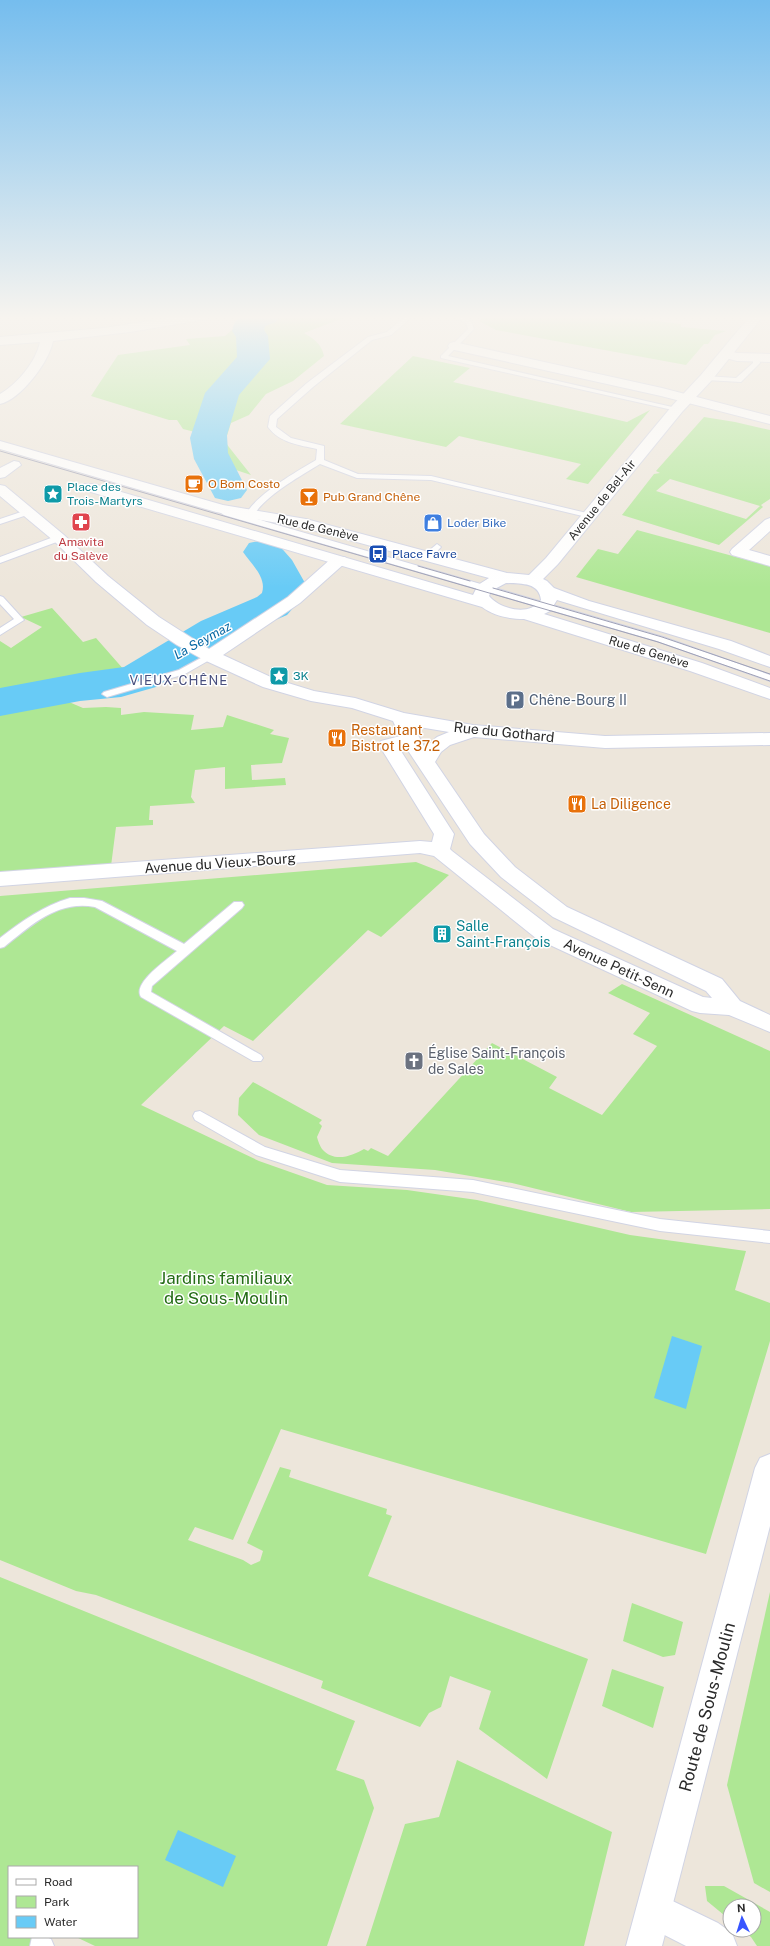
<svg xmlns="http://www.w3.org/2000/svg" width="770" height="1946" viewBox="0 0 770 1946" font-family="'Public Sans',sans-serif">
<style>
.green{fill:#aee794;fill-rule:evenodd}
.water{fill:#68cbf6}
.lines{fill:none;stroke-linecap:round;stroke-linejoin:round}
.river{fill:#68cbf6;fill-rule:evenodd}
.lane-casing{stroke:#d1d4e4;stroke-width:2}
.street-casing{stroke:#d1d4e4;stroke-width:2}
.secondary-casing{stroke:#d1d4e4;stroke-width:2}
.lane{fill:#fff;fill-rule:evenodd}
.street{fill:#fff;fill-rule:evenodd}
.secondary{fill:#fff;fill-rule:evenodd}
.tram{stroke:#9ea0b6;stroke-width:1}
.labels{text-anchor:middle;stroke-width:3;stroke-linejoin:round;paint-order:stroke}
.far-food-label{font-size:12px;fill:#c56008;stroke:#fff;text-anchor:start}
.far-culture-label{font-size:12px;fill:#0d838f;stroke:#fff;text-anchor:start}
.far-street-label{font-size:12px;fill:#2a2a2a;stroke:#fff}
.far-shop-label{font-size:12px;fill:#366cbe;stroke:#fff;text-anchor:start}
.far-health-label{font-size:12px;fill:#be3a42;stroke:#fff}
.far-transit-label{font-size:12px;fill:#164399;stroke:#fff;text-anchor:start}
.far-water-label{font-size:13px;font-style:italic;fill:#0567a3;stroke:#fff}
.far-quarter-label{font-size:13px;letter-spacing:1px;fill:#484f7e;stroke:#fff}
.service-label{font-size:14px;fill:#4e5e75;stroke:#fff;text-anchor:start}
.food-label{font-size:14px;fill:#c56008;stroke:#fff;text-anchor:start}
.street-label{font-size:14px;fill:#2a2a2a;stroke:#fff}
.culture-label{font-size:14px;fill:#0d838f;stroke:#fff;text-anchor:start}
.worship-label{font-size:14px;fill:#5b616d;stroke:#fff;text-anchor:start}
.near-park-label{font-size:17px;fill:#246c16;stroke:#fff}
.near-street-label{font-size:17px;fill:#2a2a2a;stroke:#fff}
</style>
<rect width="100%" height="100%" fill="#ede6db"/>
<g class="green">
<path d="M259,315h92l-47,18c10,6 17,10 20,23l-31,25 -27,13 -17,21 -18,8 -6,19 26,33 -24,-8 -16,-31 -28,-7 -6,-9h-8l-78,-24 27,-41 72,-10 -4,-6 39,-3 15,-13z"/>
<path d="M486,315h119l76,9v3l45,4 -11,4 -7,9h-4l-18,21 -190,-35 -17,-9z"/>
<path d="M413,356l57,12 -17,14 174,40 23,-12 -62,74 -22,-5 15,-15 -122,-28 -13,11 -106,-23z"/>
<path d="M704,417l31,5 35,8v69l-9,6 2,2 -44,38 -97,-30 32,-41 6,-1 -4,-2zM670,479l90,27 -14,13 -90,-28z"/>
<path d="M637,530l133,36v67l-194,-56 22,-28 20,5z"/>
<path d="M52,608l31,34 13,-4 29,33 -33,9 -92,14v-53l11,7 31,-21 -21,-10z"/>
<path d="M69,702l14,6 23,-1 15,1v7l23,-3 50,3 -3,15 32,-3 4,-12 47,15 -4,4 19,4 -7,25 -31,2 1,15 33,-2 1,7 -61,4v-22l-30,3 -4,27 4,6 -45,3 -1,14h4v5l-37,2 -5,39h-27l-84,6v-158z"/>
<path d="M416,862l33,13 -68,62 -13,-7 -115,111 -29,-15 -83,79 118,56 68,24 80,5 70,10 153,35 116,16 -11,39 35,13v38l-64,213 -425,-125 -48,111 -38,-13 -7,13 55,20 8,5 9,-4 3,-10 -16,-8 33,-76 11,3 -2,7 98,32 -1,5 6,2 -24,60 220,83 -41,120 -68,-50 12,-38 -41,-15 -9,31 -12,6 -9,14 -99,-39 2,-7 -227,-86 -20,-4 -76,-31v-664z"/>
<path d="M622,984l148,67v158l-139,3 -119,-29 -77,-13 -103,-7 -73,-28 -21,-20 1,-17 14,-16 69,38 -3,3 3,3 -5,11c1,4 3,9 5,12 12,14 30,7 42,0l4,2 3,-3 17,8 104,-113 65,34 -8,11 53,27 55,-69 -24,-12 17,-21 -42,-20z"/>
<path d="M0,1577l355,144 -19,49 28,10 10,28 -47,138h-232l-19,-9h61v-70h-128v70h30l-5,9h-34z"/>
<path d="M770,1592v300l-16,-9 -27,-98z"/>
<path d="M632,1603l51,19 -8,33 -12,2 -40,-16z"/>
<path d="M612,1669l52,18 -11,41 -51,-22z"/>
<path d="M457,1760l155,72 -28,114h-218l39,-122 34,-7z"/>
<path d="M705,1886h19l46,26v34h-13l-6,-9 -9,-7h12v-24h-24v14l-23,-19z"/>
</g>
<g class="water">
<path d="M672,1336l30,10 -16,63 -32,-11z"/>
<path d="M178,1830l58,26 -13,31 -58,-27z"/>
</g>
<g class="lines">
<g class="river">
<path d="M240,315h40l-4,7 -11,4 -1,4 4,6 2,23 -31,36 -12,40 1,18 19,37 -6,8 -13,3 -13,-3 -21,-39 -4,-21 15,-45 32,-36 -1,-20 -4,-6 2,-7z"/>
<path d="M263,540l14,3 15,17 13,23 -3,15 -15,17 -56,24 -75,48 -35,10 -41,4 -80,15v-28l80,-15 44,-6 77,-46 56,-24 5,-4c5,-16 -11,-29 -19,-41l6,-9z"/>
</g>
<g class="lane-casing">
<g id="lane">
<path d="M407,315h7l-23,20 -19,5 -59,47 -36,32 -1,8 15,11 33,8v14l34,14 73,2 160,38v4l-160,-38 -74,-2 -37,-14c-21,13 -54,31 -67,52h-6l-1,-2c11,-20 50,-42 70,-54l1,-11c-18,-4 -37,-6 -49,-22l2,-11 37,-33 61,-46 19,-5z"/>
<path d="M451,315h9l11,6 3,8 -26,27 233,53 -4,2 -236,-53v-2l27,-27 -2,-6z"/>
<path d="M756,355l3,2 1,6 -19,19 -35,-2 -4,-2 4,-2 30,2 17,-15v-6z"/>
<path d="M218,507c4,-1 41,13 49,15l396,115 107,38v6l-113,-40 -433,-126 -6,-4z"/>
<path d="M27,510l4,2 -1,2 -30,10v-5z"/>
<path d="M59,535l4,3 -1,2 -62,23v-6z"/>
<path d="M437,544l4,3 -10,11h-6v-4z"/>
<path d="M0,596l3,1 21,23 -24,15v-7l14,-9 -14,-15z"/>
<path d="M210,653l5,3 -2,2 -28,16 -78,23 -5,-3 2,-2 75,-22z"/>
<path d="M70,898h14l18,3 82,43 50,-42h8l2,3 -2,3 -90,78 -1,6 110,63 2,3 -2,3h-8l-112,-64c-9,-14 26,-37 36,-46l-82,-44c-38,-7 -63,18 -91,40l-4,1v-10c22,-17 43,-32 70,-40z"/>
<path d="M200,1111l65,36 75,23 133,10 187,39 110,12v12l-110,-12 -187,-39 -133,-10 -84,-27 -61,-35 -2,-4 2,-4z"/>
<path d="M32,1937h14l5,2 3,7h-24z"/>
</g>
</g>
<g class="street-casing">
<g id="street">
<path d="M188,315h25l-6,4 -77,13 -77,9c-4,21 -32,58 -53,63v-10c17,-10 36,-32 40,-52l-40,3v-8l104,-9z"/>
<path d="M454,342l208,46 108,28v8l-109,-28 -211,-47 -2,-3 2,-3z"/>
<path d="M726,350l11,3 33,1v8l-33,-1 -15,-4 -2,-3z"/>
<path d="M14,461l5,1 2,3 -16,12 -5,1v-10z"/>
<path d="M0,485l5,1 59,49 44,41 51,41 50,32 79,-52 45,-40h12l2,3 -2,3 -45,40 -77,52 52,24 39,12 41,7 49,15 69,12 132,11 165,-3v12l-165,3 -131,-11 -24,8 -9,7 -6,10 49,72 31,33 52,40 155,72 18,22 30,14v17l-41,-17 -29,-2 -8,-2 -155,-72 -103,-83 -14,-3 -420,33v-14l420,-31 12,1 2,-8 -55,-89 2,-4 19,-5 -7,-15 -41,-13 -41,-7 -48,-14 -59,-27 -27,-15 -30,-20 -51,-43 -42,-41 -54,-45zM413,726l36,6 -12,5 -12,11zM405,746l65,98 31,33 52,40 153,74 6,7 -9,-1 -150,-68 -101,-78 -2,-2 4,-15 -55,-86z"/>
<path d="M770,518v13l-21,19 21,6v10l-38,-11 -2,-3 2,-3 33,-29z"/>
<path d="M654,1892l64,31 14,10 5,13h-51l-45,-23 -5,-13 5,-13z"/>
</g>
</g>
<g class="secondary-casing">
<g id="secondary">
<path d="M751,315h13l-53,66 -29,31 -124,152 -15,15 4,2 7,7 35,13 142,40 39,15v11l-51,-18 -162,-49 -7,11 -6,3 158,49 68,25v11l-80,-28 -166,-52c-15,0 -30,-3 -42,-12l-398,-117 -2,-3 2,-3h10l379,111 5,-10 11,-7 -184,-50 -89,-16 -216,-63v-8l223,64 83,14 201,54 22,2 17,-17 126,-152 29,-31zM506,583c15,1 33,-1 35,17 -12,17 -41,9 -52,-4l2,-5z"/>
<path d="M770,1454v72l-108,420h-36l129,-478 5,-10z"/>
</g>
</g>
<use href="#lane" class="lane"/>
<use href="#street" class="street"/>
<use href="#secondary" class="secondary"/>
<g class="tram">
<path d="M0,451l658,191 112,39"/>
<path d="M418,566l52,15"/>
<path d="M493,588l169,49 108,37"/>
</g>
</g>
<linearGradient id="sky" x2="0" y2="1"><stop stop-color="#75bdee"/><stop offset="0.54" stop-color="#f7f4ef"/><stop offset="1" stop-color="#f7f4ef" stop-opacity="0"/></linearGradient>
<rect width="770" height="588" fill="url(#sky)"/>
<defs>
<g id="cafe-square" transform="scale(1)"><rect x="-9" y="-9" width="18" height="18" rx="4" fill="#e8710a" stroke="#fff"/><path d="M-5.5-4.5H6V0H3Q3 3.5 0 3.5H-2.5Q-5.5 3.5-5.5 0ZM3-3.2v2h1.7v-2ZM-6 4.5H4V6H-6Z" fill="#fff"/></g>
<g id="sight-square" transform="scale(1)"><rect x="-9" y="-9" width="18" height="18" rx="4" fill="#0f9aa8" stroke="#fff"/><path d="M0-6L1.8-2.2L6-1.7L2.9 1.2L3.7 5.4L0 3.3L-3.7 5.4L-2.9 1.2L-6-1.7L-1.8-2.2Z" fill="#fff"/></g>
<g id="bar-square" transform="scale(1)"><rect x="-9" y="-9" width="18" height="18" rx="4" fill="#e8710a" stroke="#fff"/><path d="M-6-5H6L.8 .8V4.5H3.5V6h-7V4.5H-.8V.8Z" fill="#fff"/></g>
<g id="pharmacy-square" transform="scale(1)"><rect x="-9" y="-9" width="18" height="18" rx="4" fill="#e0444e" stroke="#fff"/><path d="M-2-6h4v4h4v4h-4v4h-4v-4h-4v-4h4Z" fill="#fff"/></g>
<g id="shop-square" transform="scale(1)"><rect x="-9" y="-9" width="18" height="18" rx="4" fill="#3f7fe0" stroke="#fff"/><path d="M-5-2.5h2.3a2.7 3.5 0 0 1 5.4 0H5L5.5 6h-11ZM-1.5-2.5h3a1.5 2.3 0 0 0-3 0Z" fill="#fff"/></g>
<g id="bus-square" transform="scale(1)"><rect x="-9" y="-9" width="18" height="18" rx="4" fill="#1a4fb4" stroke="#fff"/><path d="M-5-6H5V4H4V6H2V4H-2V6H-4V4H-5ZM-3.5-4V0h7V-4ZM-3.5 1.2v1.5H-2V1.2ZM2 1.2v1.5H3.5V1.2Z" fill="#fff"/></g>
<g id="parking-square" transform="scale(1)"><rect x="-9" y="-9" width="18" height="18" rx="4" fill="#5c6f8a" stroke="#fff"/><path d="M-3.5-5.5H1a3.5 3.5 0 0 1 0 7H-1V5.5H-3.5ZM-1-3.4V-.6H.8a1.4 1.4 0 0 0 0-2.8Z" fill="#fff"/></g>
<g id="restaurant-square" transform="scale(1)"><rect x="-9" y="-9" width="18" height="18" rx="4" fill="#e8710a" stroke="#fff"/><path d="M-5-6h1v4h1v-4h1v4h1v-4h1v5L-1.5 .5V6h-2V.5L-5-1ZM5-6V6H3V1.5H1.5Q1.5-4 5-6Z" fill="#fff"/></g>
<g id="building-square" transform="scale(1)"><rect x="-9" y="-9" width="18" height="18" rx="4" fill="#0f9aa8" stroke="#fff"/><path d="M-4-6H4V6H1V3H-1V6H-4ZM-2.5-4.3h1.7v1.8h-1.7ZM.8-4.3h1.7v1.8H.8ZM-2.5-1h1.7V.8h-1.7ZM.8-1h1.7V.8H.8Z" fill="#fff"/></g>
<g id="church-square" transform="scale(1)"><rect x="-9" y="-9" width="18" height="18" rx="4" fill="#6b7280" stroke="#fff"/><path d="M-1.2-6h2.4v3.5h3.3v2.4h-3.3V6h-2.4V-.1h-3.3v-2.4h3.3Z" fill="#fff"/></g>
</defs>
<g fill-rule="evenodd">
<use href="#cafe-square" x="194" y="484"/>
<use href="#sight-square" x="53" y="494"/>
<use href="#bar-square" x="309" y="497"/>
<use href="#pharmacy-square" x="81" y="522"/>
<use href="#shop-square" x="433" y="523"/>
<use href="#bus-square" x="378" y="554"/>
<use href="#sight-square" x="279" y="676"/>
<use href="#parking-square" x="515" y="700"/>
<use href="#restaurant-square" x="337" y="738"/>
<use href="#restaurant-square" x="577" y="804"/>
<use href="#building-square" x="442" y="934"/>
<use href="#church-square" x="414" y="1061"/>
</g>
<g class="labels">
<g class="far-food-label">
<text x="208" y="488">O Bom Costo</text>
<text x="323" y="501">Pub Grand Chêne</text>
</g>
<g class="far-culture-label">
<text x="67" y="491">Place des<tspan x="67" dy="14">Trois-Martyrs</tspan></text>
<text x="293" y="680">3K</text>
</g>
<g class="far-street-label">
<text transform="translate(602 500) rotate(-51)" y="4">Avenue de Bel-Air</text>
<text transform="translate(318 528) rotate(13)" y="4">Rue de Genève</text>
<text transform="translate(649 652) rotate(17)" y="4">Rue de Genève</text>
</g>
<g class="far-shop-label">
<text x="447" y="527">Loder Bike</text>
</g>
<g class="far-health-label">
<text x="81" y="546">Amavita<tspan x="81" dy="14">du Salève</tspan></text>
</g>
<g class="far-transit-label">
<text x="392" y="558">Place Favre</text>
</g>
<g class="far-water-label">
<text transform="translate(202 640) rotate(-29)" y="5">La Seymaz</text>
</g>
<g class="far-quarter-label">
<text x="179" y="685">VIEUX-CHÊNE</text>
</g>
<g class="service-label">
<text x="529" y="705">Chêne-Bourg II</text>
</g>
<g class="food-label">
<text x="351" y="735">Restautant<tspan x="351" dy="16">Bistrot le 37.2</tspan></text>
<text x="591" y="809">La Diligence</text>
</g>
<g class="street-label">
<text transform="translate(504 732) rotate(6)" y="5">Rue du Gothard</text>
<text transform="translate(220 863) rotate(-4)" y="5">Avenue du Vieux-Bourg</text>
<text transform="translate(619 968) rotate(25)" y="5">Avenue Petit-Senn</text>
</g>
<g class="culture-label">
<text x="456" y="931">Salle<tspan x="456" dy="16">Saint-François</tspan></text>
</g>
<g class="worship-label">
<text x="428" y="1058">Église Saint-François<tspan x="428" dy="16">de Sales</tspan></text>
</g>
<g class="near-park-label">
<text x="226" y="1284">Jardins familiaux<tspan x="226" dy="20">de Sous-Moulin</tspan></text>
</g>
<g class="near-street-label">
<text transform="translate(707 1707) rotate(-75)" y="6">Route de Sous-Moulin</text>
</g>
</g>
<rect x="8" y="1866" width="130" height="72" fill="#ffffff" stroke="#aaaaaa"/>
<rect x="16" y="1879" width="20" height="6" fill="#ffffff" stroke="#aaaaaa"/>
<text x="44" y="1886" font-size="12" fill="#2a2a2a">Road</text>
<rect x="16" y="1896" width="20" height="12" fill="#aee794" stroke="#aaaaaa"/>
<text x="44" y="1906" font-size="12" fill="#2a2a2a">Park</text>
<rect x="16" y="1916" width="20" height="12" fill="#68cbf6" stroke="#aaaaaa"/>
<text x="44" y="1926" font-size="12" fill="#2a2a2a">Water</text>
<g transform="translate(742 1918) rotate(356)"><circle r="19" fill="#ffffff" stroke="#aaaaaa"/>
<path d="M0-3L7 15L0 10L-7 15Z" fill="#3755ff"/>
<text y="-6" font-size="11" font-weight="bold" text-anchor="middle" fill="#2a2a2a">N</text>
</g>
</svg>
